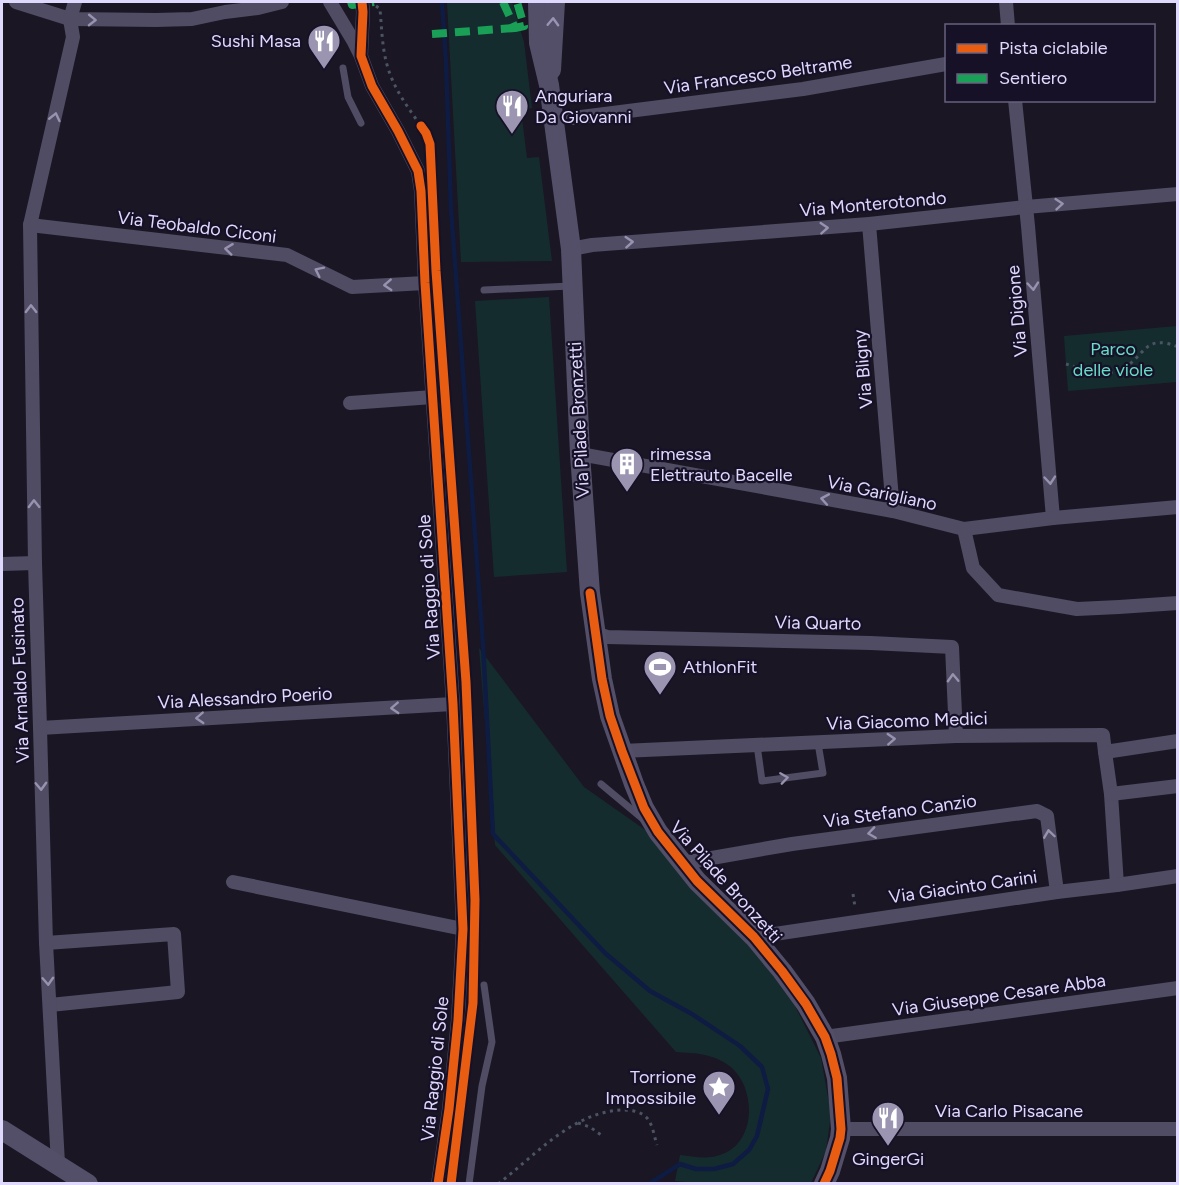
<svg xmlns="http://www.w3.org/2000/svg" width="1179" height="1185" viewBox="0 0 1179 1185" font-family="Figtree,sans-serif">
<style>
.green{fill:#152c2f}
.lines{fill:none;stroke-linecap:round;stroke-linejoin:round}
.stream{stroke:#0e1b42;stroke-width:4.5}
.path{stroke:#4a5464;stroke-width:3;stroke-dasharray:3 4.5;stroke-linecap:butt}
.lane{stroke:#4f4c63;stroke-width:7}
.street{stroke:#4f4c63;stroke-width:14}
.secondary{stroke:#534f69;stroke-width:20}
.quiet{stroke:#1a9f57;stroke-width:8;stroke-dasharray:15 8;stroke-linecap:butt}
.cycleway-casing{stroke:#171128;stroke-width:13}
.cycleway{stroke:#e95d12;stroke-width:9}
.oneway{stroke:#9892b0}
.oneway2{stroke:#9a94b4}
.labels{text-anchor:middle;stroke-width:4.5;stroke-linejoin:round;paint-order:stroke}
.poi-label{font-size:18px;fill:#e0d9fe;stroke:#171128;text-anchor:start}
.street-label{font-size:18px;fill:#e0d9fe;stroke:#171128}
.park-label{font-size:18px;fill:#67dcc9;stroke:#171128}
</style>
<rect width="100%" height="100%" fill="#1a1623"/>
<g class="green">
<path d="M447,2h65l12,40 8,66 -11,2 6,48 12,-1 13,104 -91,1z"/>
<path d="M549,297l18,275 -73,5 -19,-276z"/>
<path d="M1177,326v56l-109,9 -4,-55z"/>
<path d="M479,648l105,139 67,47 104,117 40,55 26,52 10,56 -5,37 -15,32 -102,1 -34,-3 5,-26c15,2 31,5 45,-2 31,-14 30,-63 8,-84 -16,-15 -37,-16 -57,-17l-181,-207z"/>
</g>
<g class="lines">
<path class="stream" d="M442,2l4,61 5,146 32,435 10,190 112,119 45,38 42,23 48,32 22,21 6,22 -11,47 -8,14 -16,14 -19,5h-18l-16,-5 -31,20"/>
<g class="path">
<path d="M376,6l4,3c2,22 2,44 10,65 7,19 19,35 31,52l-8,5"/>
<path d="M1066,364c17,5 39,14 56,5 24,-13 22,-36 56,-22"/>
<path d="M853,894l2,13"/>
<path d="M578,1123l12,4 14,10"/>
<path d="M498,1184c38,-29 73,-71 123,-74 9,0 20,1 26,8 6,7 7,18 10,27"/>
</g>
<g class="lane">
<path d="M343,68l5,29 13,26"/>
<path d="M484,290l86,-4"/>
<path d="M757,745l5,36 61,-8 -5,-30"/>
<path d="M601,784l42,35"/>
<path d="M469,1184l13,-98 10,-44 -8,-57"/>
</g>
<g class="street">
<path d="M16,2l54,17 86,1 36,-1 33,-7 33,-4 24,-6"/>
<path d="M330,2l24,40 6,12"/>
<path d="M362,2l1,10 -2,44 11,30 26,45 20,40 3,20 4,92 28,421 10,225 -5,91 -9,89 -11,75"/>
<path d="M1006,2l2,24"/>
<path d="M1015,100l13,126 25,292"/>
<path d="M573,118l230,-29 143,-25"/>
<path d="M869,224l24,287"/>
<path d="M30,225l257,30 65,32 73,-4"/>
<path d="M571,249l21,-4 277,-21 157,-17 152,-13"/>
<path d="M350,403l83,-6"/>
<path d="M580,454l313,57 71,18 89,-11 125,-11"/>
<path d="M964,529l9,39 25,27 79,14 42,-2 59,-4"/>
<path d="M2,564l33,-1"/>
<path d="M595,633l12,4 264,6 81,4 4,89"/>
<path d="M40,728l413,-24"/>
<path d="M622,751l334,-15 147,-1 2,17 73,-11"/>
<path d="M1105,752l6,42 6,91"/>
<path d="M1111,794l67,-8"/>
<path d="M683,863l109,-19 245,-33 10,5 10,76"/>
<path d="M233,882l230,47"/>
<path d="M754,937l303,-45 60,-7 61,-9"/>
<path d="M46,943l128,-9 4,58 -128,13"/>
<path d="M825,1037l353,-49"/>
<path d="M841,1129h337"/>
<path d="M58,1164l-12,-221 -6,-215 -5,-165 -5,-338 43,-188 -3,-18 5,-17"/>
</g>
<g class="secondary">
<path d="M538,2l1,41 10,42 22,164 9,205 10,139 12,86 8,37 24,68 10,24 14,24 39,49 57,56 28,34 24,33 19,33 6,17 6,24 4,51 -1,9 -10,33 -6,13"/>
<path d="M551,70l4,-68"/>
<path d="M2,1130l86,54"/>
</g>
<g class="quiet">
<path d="M351,2l1,3 22,-3"/>
<path d="M503,2l12,26 9,-2 -7,-24"/>
<path d="M432,34l83,-6"/>
</g>
<g class="cycleway-casing">
<g id="cycleway">
<path d="M362,2l1,10 -2,44 11,30 26,45 20,40 3,20 4,92 28,421 10,225 -5,91 -9,89 -11,75"/>
<path d="M421,126l5,7 4,11 6,127 30,411 9,218 -2,103 -22,181"/>
<path d="M590,593l12,86 8,37 12,35 22,57 14,24 39,49 57,56 28,34 24,33 19,33 6,17 6,24 4,51 -1,9 -10,33 -6,13"/>
</g>
</g>
<use href="#cycleway" class="cycleway"/>
</g>
<defs><path id="oneway-chevron" d="M-2-3.5L2.5 0L-2 3.5" fill="none" stroke-width="1.6" stroke-linecap="round" stroke-linejoin="round" transform="scale(1.5)"/></defs>
<g class="oneway">
<use href="#oneway-chevron" transform="translate(92 20) rotate(1)"/>
<use href="#oneway-chevron" transform="translate(55 117) rotate(-77)"/>
<use href="#oneway-chevron" transform="translate(1059 204) rotate(-5)"/>
<use href="#oneway-chevron" transform="translate(824 228) rotate(-4)"/>
<use href="#oneway-chevron" transform="translate(629 242) rotate(-4)"/>
<use href="#oneway-chevron" transform="translate(229 249) rotate(-173)"/>
<use href="#oneway-chevron" transform="translate(319 271) rotate(-154)"/>
<use href="#oneway-chevron" transform="translate(388 285) rotate(177)"/>
<use href="#oneway-chevron" transform="translate(1033 286) rotate(85)"/>
<use href="#oneway-chevron" transform="translate(31 309) rotate(-91)"/>
<use href="#oneway-chevron" transform="translate(1050 480) rotate(85)"/>
<use href="#oneway-chevron" transform="translate(825 499) rotate(-170)"/>
<use href="#oneway-chevron" transform="translate(34 504) rotate(-91)"/>
<use href="#oneway-chevron" transform="translate(953 678) rotate(-92)"/>
<use href="#oneway-chevron" transform="translate(395 708) rotate(177)"/>
<use href="#oneway-chevron" transform="translate(200 718) rotate(177)"/>
<use href="#oneway-chevron" transform="translate(891 739) rotate(-3)"/>
<use href="#oneway-chevron" transform="translate(784 778) rotate(-8)"/>
<use href="#oneway-chevron" transform="translate(41 786) rotate(88)"/>
<use href="#oneway-chevron" transform="translate(872 833) rotate(172)"/>
<use href="#oneway-chevron" transform="translate(1049 834) rotate(-98)"/>
<use href="#oneway-chevron" transform="translate(48 981) rotate(87)"/>
</g>
<use class="oneway2" href="#oneway-chevron" transform="translate(553 22) rotate(-88)"/>
<defs>
<g id="restaurant-pin" transform="scale(1.725)"><path d="M0 17L-7.5 6A9.5 9.5 0 1 1 7.5 6Z" fill="#9b95b1" stroke="#171128"/><path d="M-5-6h1v4h1v-4h1v4h1v-4h1v5L-1.5 .5V6h-2V.5L-5-1ZM5-6V6H3V1.5H1.5Q1.5-4 5-6Z" fill="#fff"/></g>
<g id="building-pin" transform="scale(1.725)"><path d="M0 17L-7.5 6A9.5 9.5 0 1 1 7.5 6Z" fill="#9b95b1" stroke="#171128"/><path d="M-4-6H4V6H1V3H-1V6H-4ZM-2.5-4.3h1.7v1.8h-1.7ZM.8-4.3h1.7v1.8H.8ZM-2.5-1h1.7V.8h-1.7ZM.8-1h1.7V.8H.8Z" fill="#fff"/></g>
<g id="stadium-pin" transform="scale(1.725)"><path d="M0 17L-7.5 6A9.5 9.5 0 1 1 7.5 6Z" fill="#9b95b1" stroke="#171128"/><path d="M0-5a6.5 5 0 1 0 0 10a6.5 5 0 1 0 0-10ZM-3.5-1.8h7v3.6h-7Z" fill="#fff"/></g>
<g id="sight-pin" transform="scale(1.725)"><path d="M0 17L-7.5 6A9.5 9.5 0 1 1 7.5 6Z" fill="#9b95b1" stroke="#171128"/><path d="M0-6L1.8-2.2L6-1.7L2.9 1.2L3.7 5.4L0 3.3L-3.7 5.4L-2.9 1.2L-6-1.7L-1.8-2.2Z" fill="#fff"/></g>
</defs>
<g fill-rule="evenodd">
<use href="#restaurant-pin" x="324" y="41"/>
<use href="#restaurant-pin" x="512" y="106"/>
<use href="#building-pin" x="627" y="464"/>
<use href="#stadium-pin" x="660" y="667"/>
<use href="#sight-pin" x="719" y="1087"/>
<use href="#restaurant-pin" x="888" y="1118"/>
</g>
<g class="labels">
<g class="poi-label">
<text x="301" y="47" text-anchor="end">Sushi Masa</text>
<text x="535" y="102">Anguriara<tspan x="535" dy="21">Da Giovanni</tspan></text>
<text x="650" y="460">rimessa<tspan x="650" dy="21">Elettrauto Bacelle</tspan></text>
<text x="683" y="673">AthlonFit</text>
<text x="696" y="1083" text-anchor="end">Torrione<tspan x="696" dy="21">Impossibile</tspan></text>
<text x="888" y="1165" text-anchor="middle">GingerGi</text>
</g>
<g class="street-label">
<text transform="translate(758 75) rotate(-8)" y="6">Via Francesco Beltrame</text>
<text transform="translate(873 204) rotate(-5)" y="6">Via Monterotondo</text>
<text transform="translate(197 227) rotate(7)" y="6">Via Teobaldo Ciconi</text>
<text transform="translate(1017 311) rotate(-95)" y="6">Via Digione</text>
<text transform="translate(863 369) rotate(-95)" y="6">Via Bligny</text>
<text transform="translate(579 420) rotate(-93)" y="6">Via Pilade Bronzetti</text>
<text transform="translate(882 493) rotate(12)" y="6">Via Garigliano</text>
<text transform="translate(429 587) rotate(-94)" y="6">Via Raggio di Sole</text>
<text transform="translate(818 623) rotate(1)" y="6">Via Quarto</text>
<text transform="translate(20 680) rotate(-92)" y="6">Via Arnaldo Fusinato</text>
<text transform="translate(245 698) rotate(-3)" y="6">Via Alessandro Poerio</text>
<text transform="translate(907 721) rotate(-2)" y="6">Via Giacomo Medici</text>
<text transform="translate(900 811) rotate(-8)" y="6">Via Stefano Canzio</text>
<text transform="translate(726 882) rotate(48)" y="6">Via Pilade Bronzetti</text>
<text transform="translate(963 887) rotate(-8)" y="6">Via Giacinto Carini</text>
<text transform="translate(999 995) rotate(-8)" y="6">Via Giuseppe Cesare Abba</text>
<text transform="translate(435 1069) rotate(-84)" y="6">Via Raggio di Sole</text>
<text x="1009" y="1117">Via Carlo Pisacane</text>
</g>
<g class="park-label">
<text x="1113" y="355">Parco<tspan x="1113" dy="21">delle viole</tspan></text>
</g>
</g>
<rect width="1179" height="1185" fill="none" stroke="#e0d9fe" stroke-width="6"/>
<rect x="945" y="24" width="210" height="78" fill="#171128" stroke="#67617e" stroke-width="1.5"/>
<rect x="957" y="44" width="30" height="9" fill="#e95d12" stroke="#67617e" stroke-width="1.5"/>
<text x="999" y="54" font-size="18" fill="#e0d9fe">Pista ciclabile</text>
<rect x="957" y="74" width="30" height="9" fill="#1a9f57" stroke="#67617e" stroke-width="1.5"/>
<text x="999" y="84" font-size="18" fill="#e0d9fe">Sentiero</text>
</svg>
